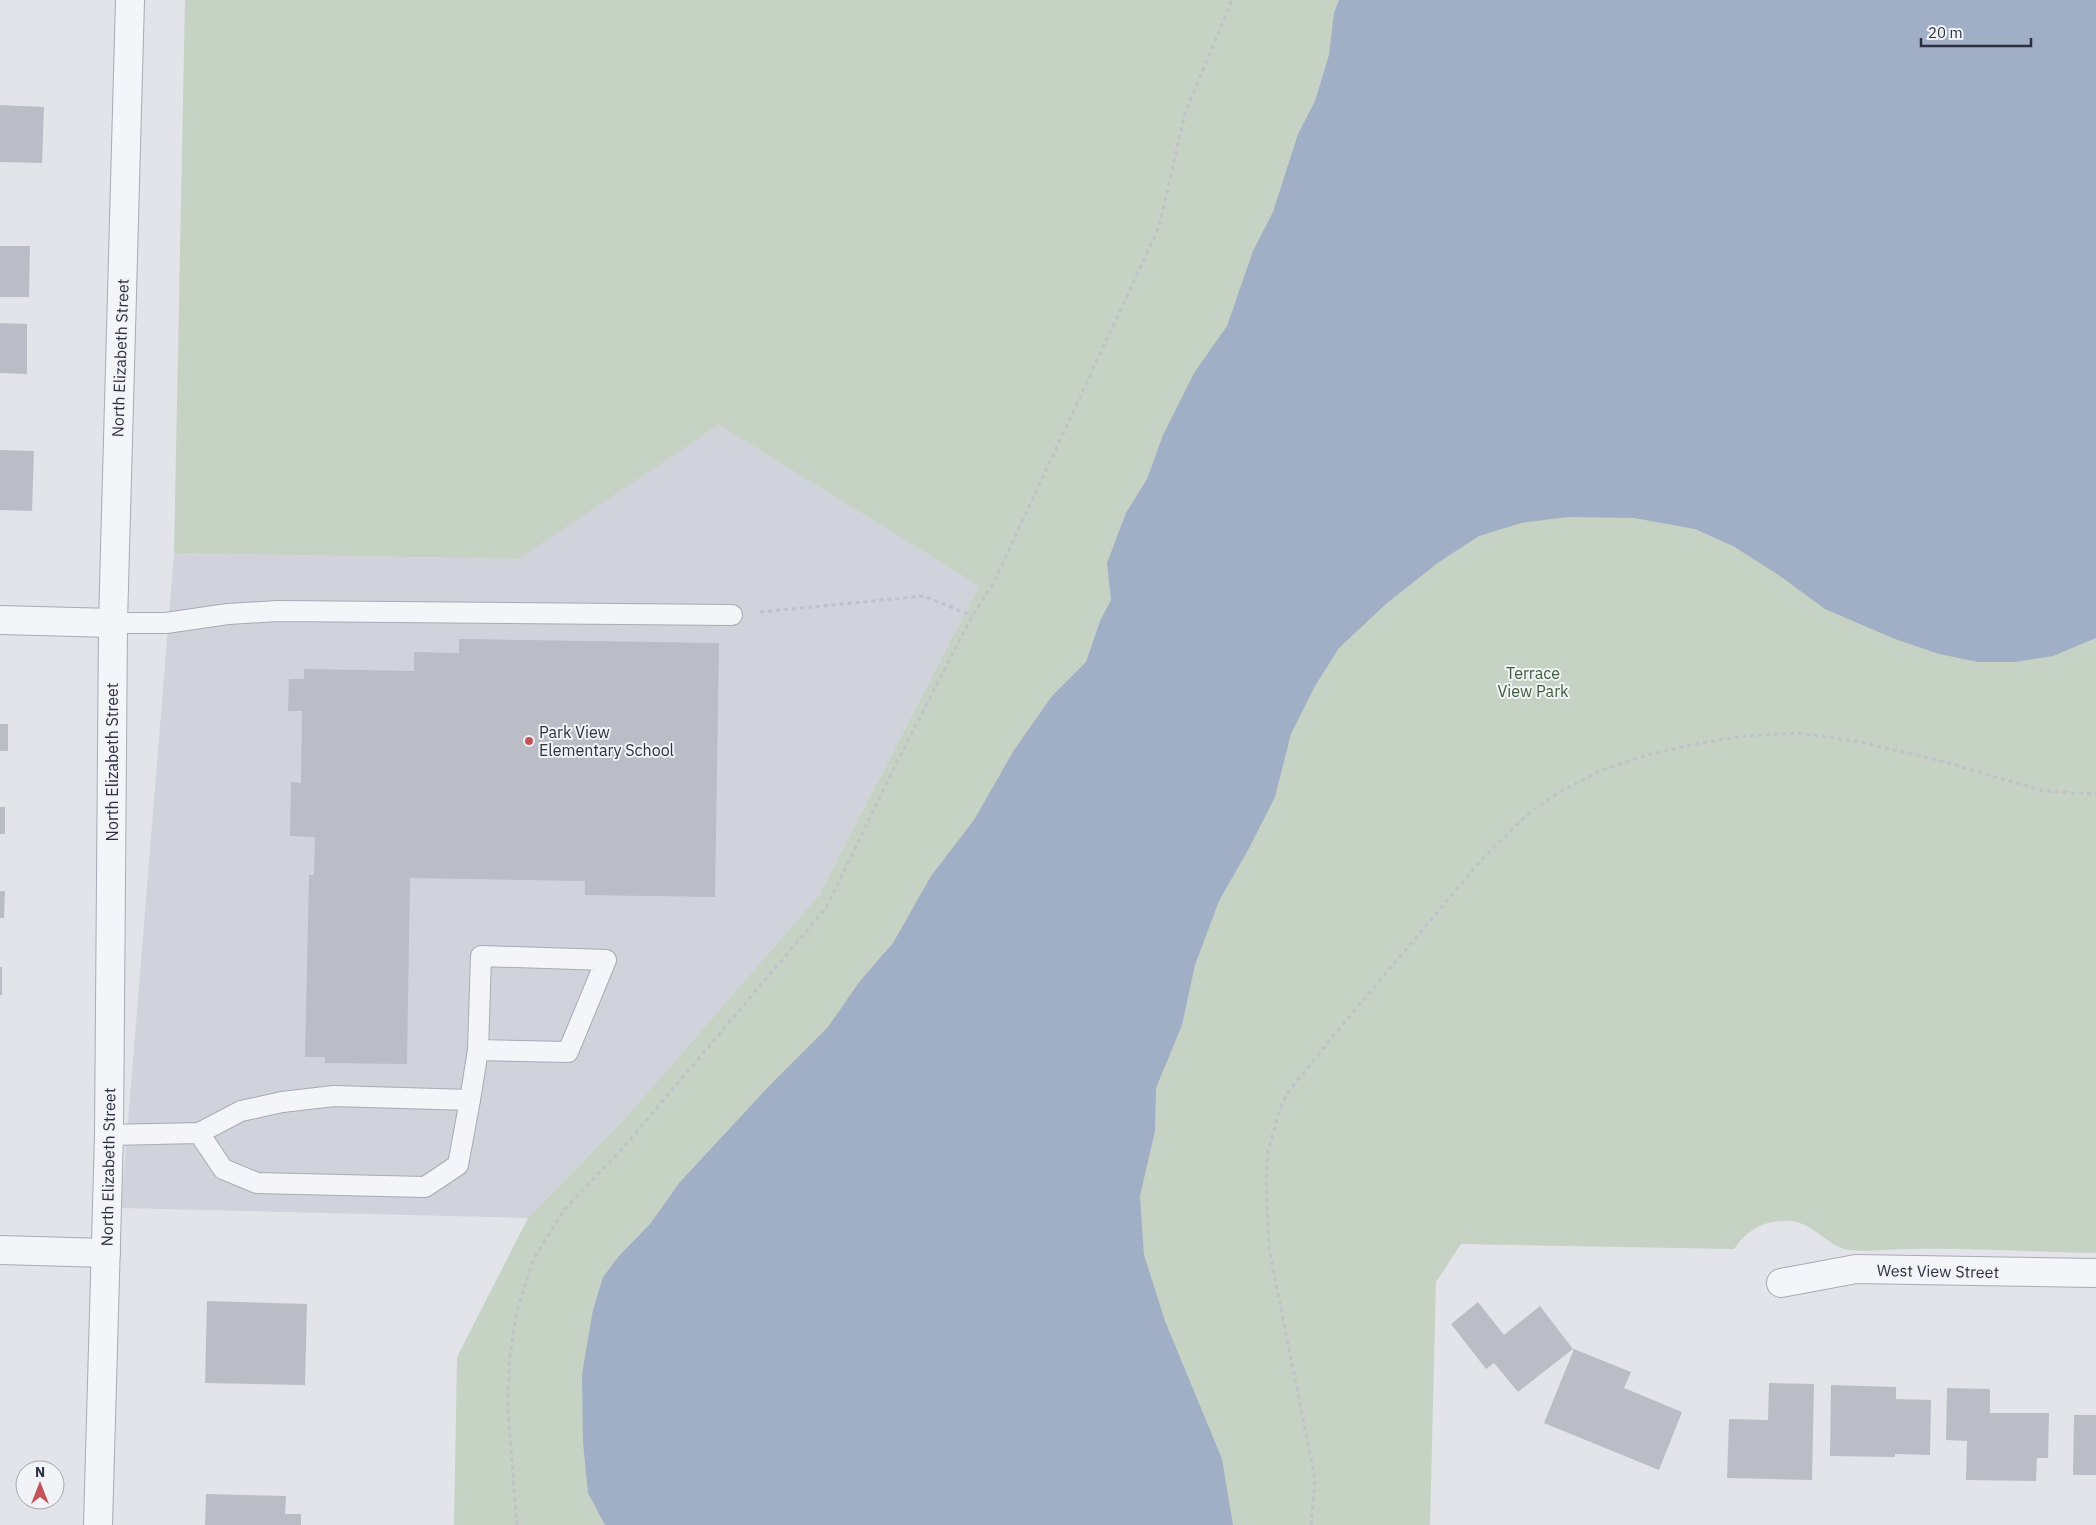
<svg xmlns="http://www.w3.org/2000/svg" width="2096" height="1525" viewBox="0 0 2096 1525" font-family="'IBM Plex Sans',sans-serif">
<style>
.built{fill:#d0d3db}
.green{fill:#c6d2c4}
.water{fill:#a0afc6}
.building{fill:#babdc6}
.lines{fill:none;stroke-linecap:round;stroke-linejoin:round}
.lane-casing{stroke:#a8abb3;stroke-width:22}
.street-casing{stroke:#a8abb3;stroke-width:30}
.path{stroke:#c0c2c8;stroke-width:3;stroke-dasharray:4 4;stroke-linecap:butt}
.lane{stroke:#f4f5f8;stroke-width:20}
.street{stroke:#f4f5f8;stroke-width:28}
.poi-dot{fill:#c25358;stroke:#f2f3f7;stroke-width:2}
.labels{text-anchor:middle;stroke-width:4;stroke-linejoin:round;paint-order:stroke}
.street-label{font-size:16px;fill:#2c3140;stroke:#f2f3f7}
.park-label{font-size:16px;fill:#3d5a3a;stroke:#f2f3f7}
.poi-label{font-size:16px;fill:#2c3140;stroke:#f2f3f7;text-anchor:start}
</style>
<rect width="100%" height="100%" fill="#e2e4e9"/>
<path class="built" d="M719,425l260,161 -160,309 -191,220 -100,103 -407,-10 53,-655 343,6z"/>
<path class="green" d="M185,0h1911v1253c-62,-1 -124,-5 -186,-4 -20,0 -41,3 -61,1 -22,-3 -36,-29 -61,-29 -24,-1 -41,9 -54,28l-273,-5 -25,38 -6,243h-976l3,-168 71,-139 100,-103 191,-220 160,-309 -260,-161 -201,134 -344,-6z"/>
<path class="water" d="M1339,0h757v638l-43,18 -38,6h-37l-39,-8 -44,-15 -70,-30 -45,-33 -47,-30 -38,-17 -61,-11 -66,-1 -47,6 -42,13 -40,26 -52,41 -48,45 -24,38 -24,48 -16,63 -27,53 -29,51 -24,64 -13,60 -26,63 -1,43 -15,65 4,59 21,66 57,138 11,66h-628l-17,-32 -5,-51 -1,-68 11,-64 10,-33 16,-21 31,-32 30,-42 90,-97 58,-58 32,-46 33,-38 38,-67 43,-56 40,-70 38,-54 34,-34 14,-41 11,-21 -4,-37 19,-50 21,-34 16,-44 31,-62 33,-47 26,-75 20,-39 25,-78 17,-33 14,-46 5,-42z"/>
<g class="building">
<path d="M0,105l44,2 -2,56 -42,-1z"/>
<path d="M0,246h30l-1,51h-29z"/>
<path d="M0,323l27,1v50l-27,-1z"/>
<path d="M0,450l34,1 -2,60 -32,-1z"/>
<path d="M459,639l260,4 -4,254 -130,-2v-14l-175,-3 -3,186 -82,-1v-6h-20l4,-182h5l1,-38 -25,-1 1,-54 10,1 1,-72h-14l1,-32h15v-10l110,2v-19l45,1z"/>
<rect x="0" y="724" width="8" height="27"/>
<rect x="0" y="807" width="5" height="27"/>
<path d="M0,891h5l-1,27h-4z"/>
<rect x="0" y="967" width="2" height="28"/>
<path d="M207,1301l100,3 -2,81 -100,-2z"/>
<path d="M1478,1302l26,33 36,-29 33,43 -55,43 -24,-29 -8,6 -35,-45z"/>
<path d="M1574,1349l57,23 -7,16 58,24 -23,58 -115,-47z"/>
<path d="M1769,1383l45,1 -2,96 -85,-2 2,-59 39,1z"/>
<path d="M1831,1385l65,2v12l35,1 -1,55 -35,-1v3l-65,-1z"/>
<path d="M1947,1388l43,1v24h59l-1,45h-11l-1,23 -70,-1 1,-39 -21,-1z"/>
<path d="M2074,1415h22v60h-23z"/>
<path d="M206,1494l80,2 -1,18h16v11h-96z"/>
</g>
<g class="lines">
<g class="lane-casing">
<g id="lane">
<path d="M113,623h53l62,-9 50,-3 454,4"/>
<path d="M470,1100l8,-50 90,2 38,-92 -125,-4 -3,94"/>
<path d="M109,1135l90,-2 42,-22 41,-9 52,-6 136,4 -12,65 -33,22 -168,-4 -34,-14 -24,-36"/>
</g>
</g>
<g class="street-casing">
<g id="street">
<path d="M0,620l113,3"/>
<path d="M0,1250l106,3"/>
<path d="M1781,1283l75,-14 240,4"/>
<path d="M98,1525l11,-390 4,-512 17,-623"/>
</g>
</g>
<g class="path">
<path d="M760,612l164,-16 48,20"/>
<path d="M517,1525l-9,-113 1,-48 7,-50 17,-54 31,-50 58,-61 204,-241 70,-144 76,-148 22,-34 165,-355 26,-114 47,-113"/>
<path d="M1311,1525l4,-46 -46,-230 -3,-69 2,-29 10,-36 8,-20 47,-59 150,-178 47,-46 28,-19 41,-22 48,-16 48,-11 49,-8 54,-3 63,9 80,19 103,30 52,3"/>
</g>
<use href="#lane" class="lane"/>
<use href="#street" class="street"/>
</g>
<circle class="poi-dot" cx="529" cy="741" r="5"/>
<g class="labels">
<g class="street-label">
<text transform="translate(120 358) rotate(-88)" y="6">North Elizabeth Street</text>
<text transform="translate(112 762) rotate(-90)" y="6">North Elizabeth Street</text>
<text transform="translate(108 1167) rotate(-89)" y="6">North Elizabeth Street</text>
<text transform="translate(1938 1271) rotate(1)" y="6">West View Street</text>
</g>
<g class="park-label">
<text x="1533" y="679">Terrace<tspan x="1533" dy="18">View Park</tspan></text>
</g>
<g class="poi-label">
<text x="539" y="738">Park View<tspan x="539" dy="18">Elementary School</tspan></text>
</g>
</g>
<g transform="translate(40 1485)"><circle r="24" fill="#f2f3f7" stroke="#a3a5ae"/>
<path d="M0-4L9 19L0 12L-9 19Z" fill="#c25358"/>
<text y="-8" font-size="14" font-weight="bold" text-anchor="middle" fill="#2c3140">N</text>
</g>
<path d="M1921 38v8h110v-8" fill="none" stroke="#2c3140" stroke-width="2.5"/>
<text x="1928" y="38" font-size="15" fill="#2c3140" stroke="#f2f3f7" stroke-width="4" paint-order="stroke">20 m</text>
</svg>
